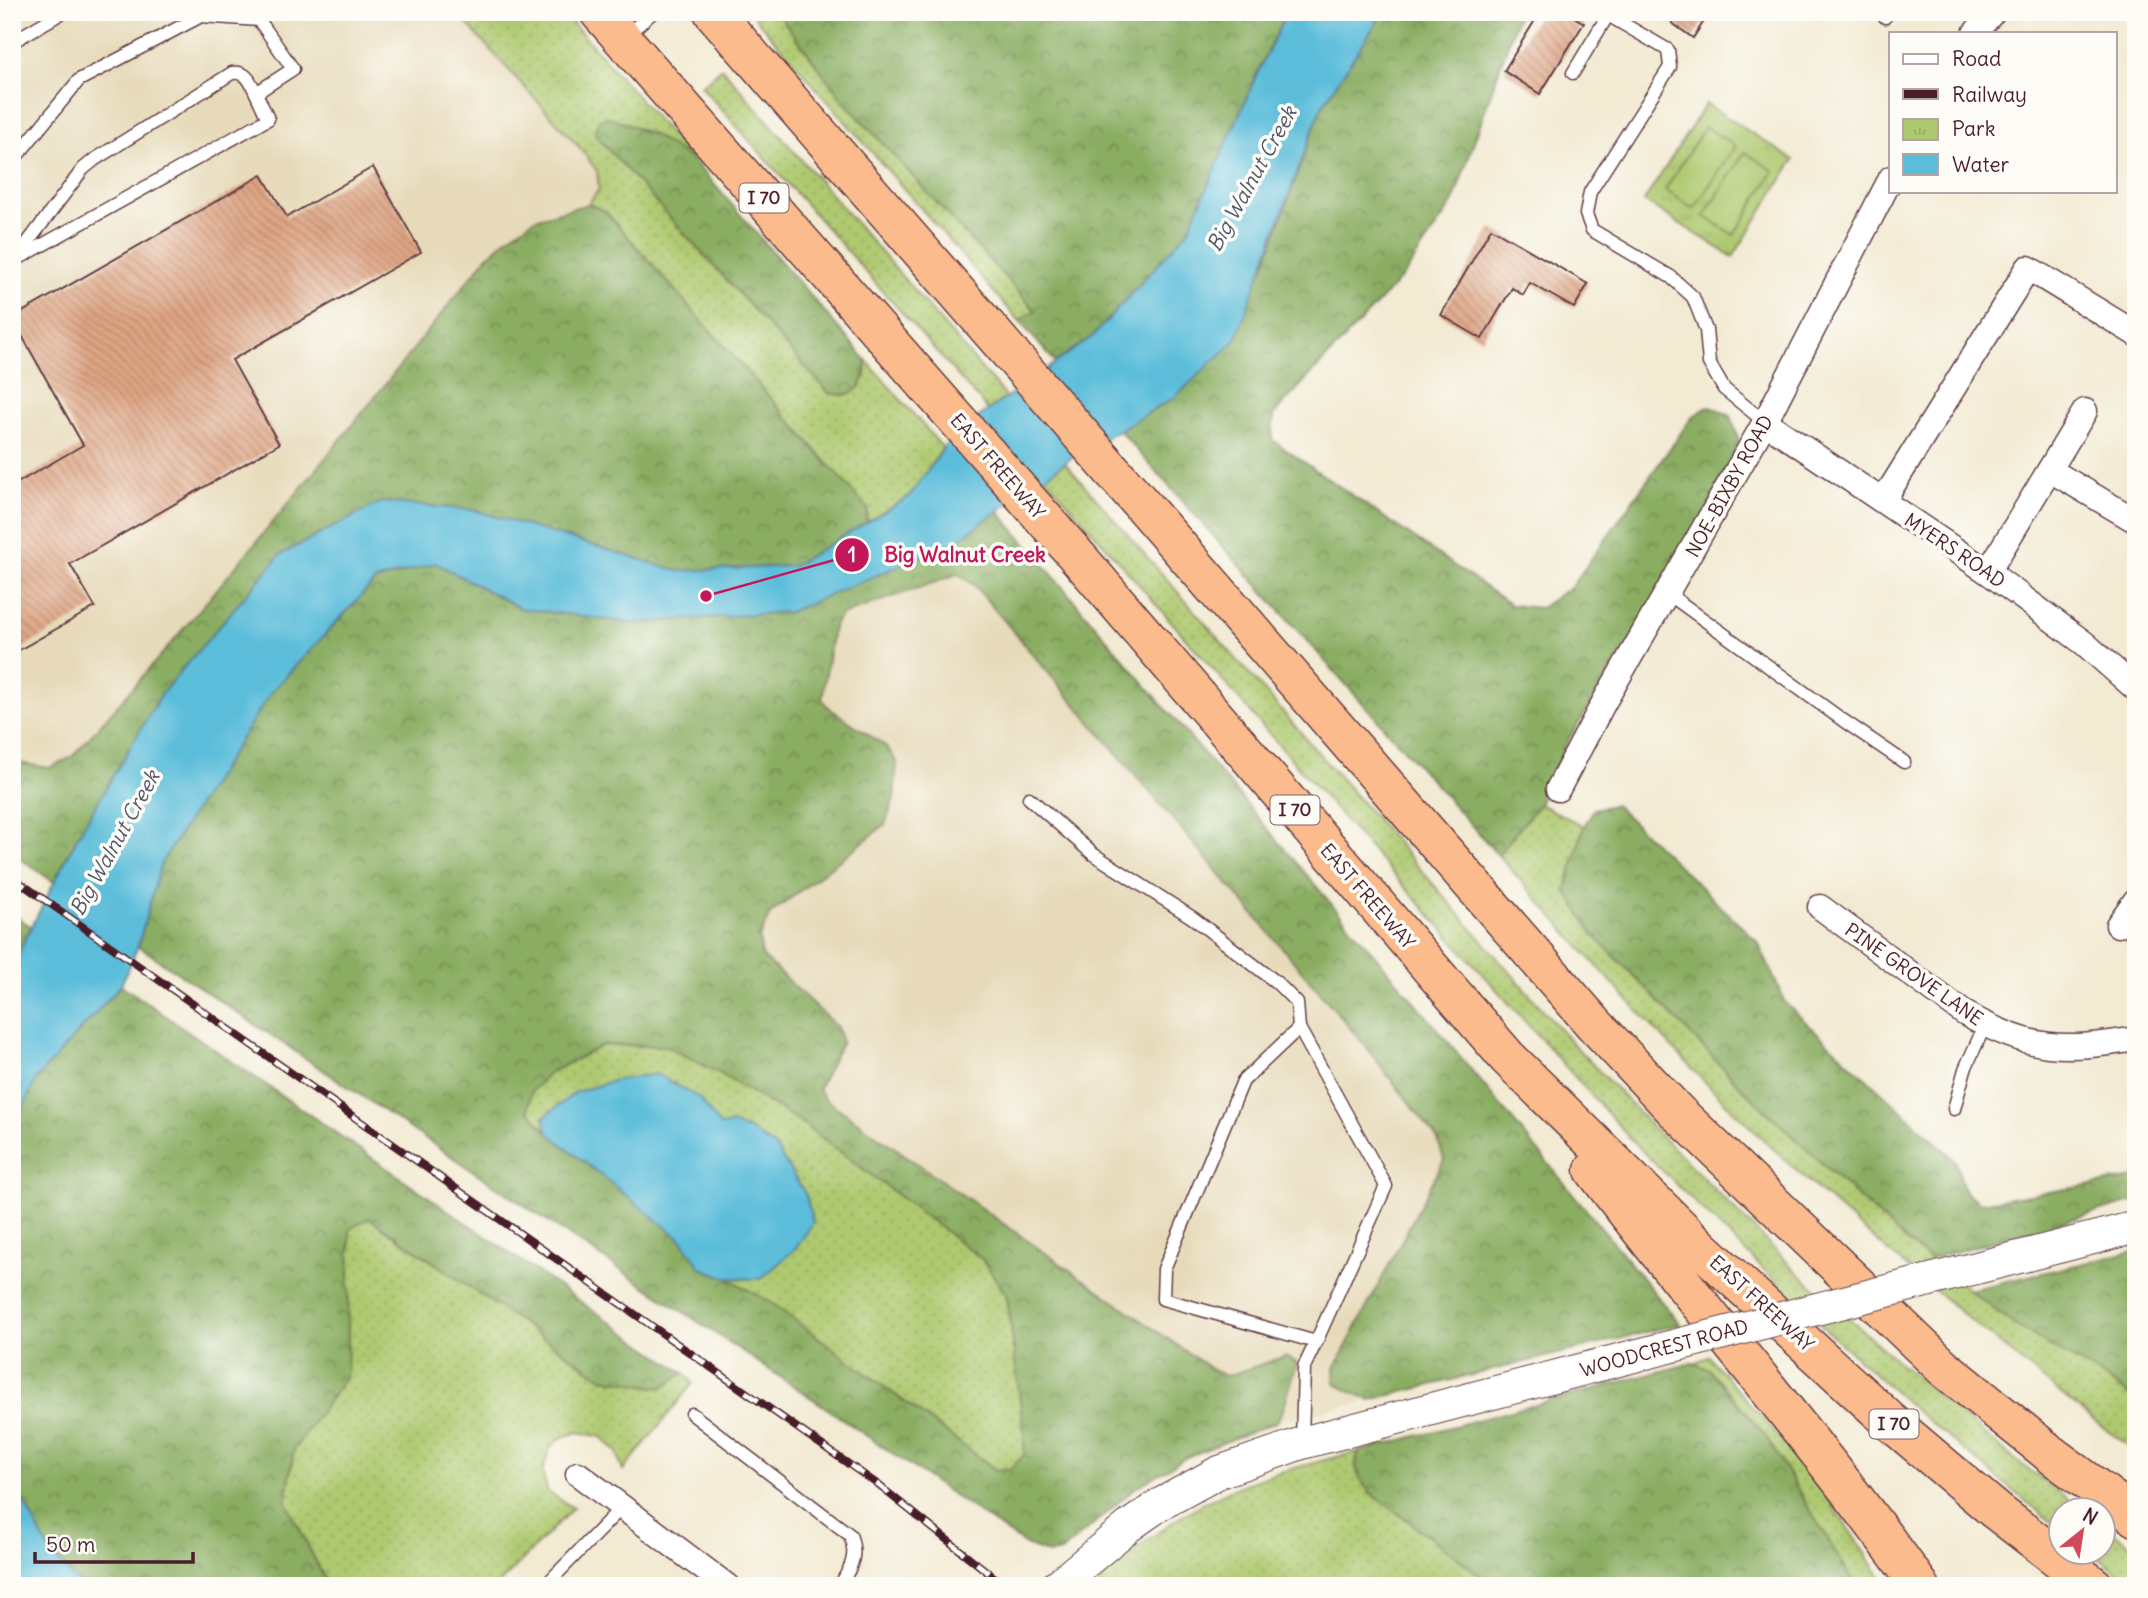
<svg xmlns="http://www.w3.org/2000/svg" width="2148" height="1598" viewBox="0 0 2148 1598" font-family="Delius,sans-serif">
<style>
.built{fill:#e7daba}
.grass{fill:url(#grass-dots);stroke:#7c744d;stroke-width:2}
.forest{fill:url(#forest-crowns);stroke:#6a6646;stroke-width:2;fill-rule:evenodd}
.park{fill:url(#park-tufts);stroke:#7c744d;stroke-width:2}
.pitch{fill:#aec96f;stroke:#7c744d;stroke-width:2}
.water{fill:#5cbdda;stroke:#536e82;stroke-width:2}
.building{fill:url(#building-back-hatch)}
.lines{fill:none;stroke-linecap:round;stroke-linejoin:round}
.service-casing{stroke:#633d44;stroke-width:15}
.minor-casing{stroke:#633d44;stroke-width:27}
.tertiary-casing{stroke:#633d44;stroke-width:34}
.motorway-casing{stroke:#633d44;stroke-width:41}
.service{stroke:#fff;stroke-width:12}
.minor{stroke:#fff;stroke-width:24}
.tertiary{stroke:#fff;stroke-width:32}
.motorway{stroke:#fbbb8d;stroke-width:38}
.rail-casing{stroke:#4a1f2b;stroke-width:8}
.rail{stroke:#fdfcf7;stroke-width:5;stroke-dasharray:16;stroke-linecap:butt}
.tertiary-bridge-casing{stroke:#633d44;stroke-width:34;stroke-linecap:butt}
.tertiary-bridge{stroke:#fff;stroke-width:32}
.labels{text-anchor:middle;stroke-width:7;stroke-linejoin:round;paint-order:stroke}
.shield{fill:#fdfcf7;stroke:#806168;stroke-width:2}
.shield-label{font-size:18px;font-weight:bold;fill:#4a1f2b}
.street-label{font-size:19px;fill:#4a1f2b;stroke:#fdfcf7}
.water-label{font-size:21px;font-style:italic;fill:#505668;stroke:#fdfcf7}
.leader{fill:none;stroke:#c2185b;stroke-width:2.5}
.callout-dot{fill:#c2185b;stroke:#fdfcf7;stroke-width:2.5}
.mark-label{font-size:21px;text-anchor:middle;font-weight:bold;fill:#fff}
.callout-label{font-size:21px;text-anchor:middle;font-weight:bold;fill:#c2185b;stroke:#fdfcf7;stroke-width:7;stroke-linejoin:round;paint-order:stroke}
</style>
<defs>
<pattern id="grass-dots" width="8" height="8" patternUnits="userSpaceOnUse" patternTransform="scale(1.75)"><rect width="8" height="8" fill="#aec96f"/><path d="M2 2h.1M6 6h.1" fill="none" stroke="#97ac60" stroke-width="1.8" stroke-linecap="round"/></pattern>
<pattern id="forest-crowns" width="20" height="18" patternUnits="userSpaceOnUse" patternTransform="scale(1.75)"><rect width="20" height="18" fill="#8aad62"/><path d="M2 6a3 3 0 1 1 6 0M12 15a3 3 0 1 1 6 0" fill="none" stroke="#738c51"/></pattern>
<pattern id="park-tufts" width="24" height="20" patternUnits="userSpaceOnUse" patternTransform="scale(1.75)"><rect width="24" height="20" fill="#aec96f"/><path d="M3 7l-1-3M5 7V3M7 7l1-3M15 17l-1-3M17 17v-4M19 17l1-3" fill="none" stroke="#97ac60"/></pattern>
<pattern id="building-back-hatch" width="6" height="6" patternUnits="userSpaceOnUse" patternTransform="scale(1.75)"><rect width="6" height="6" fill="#dea483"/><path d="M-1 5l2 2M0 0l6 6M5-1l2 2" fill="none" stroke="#b6856b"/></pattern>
</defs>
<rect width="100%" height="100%" fill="#fdfcf7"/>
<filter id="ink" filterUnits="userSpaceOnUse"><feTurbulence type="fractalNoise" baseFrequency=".0143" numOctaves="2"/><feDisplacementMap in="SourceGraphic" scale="14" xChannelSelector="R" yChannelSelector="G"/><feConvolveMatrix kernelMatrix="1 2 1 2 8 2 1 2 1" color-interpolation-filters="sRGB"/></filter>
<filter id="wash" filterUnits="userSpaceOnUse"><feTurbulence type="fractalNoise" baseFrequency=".00686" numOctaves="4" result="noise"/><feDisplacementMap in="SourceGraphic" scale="28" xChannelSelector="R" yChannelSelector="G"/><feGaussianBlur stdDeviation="1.57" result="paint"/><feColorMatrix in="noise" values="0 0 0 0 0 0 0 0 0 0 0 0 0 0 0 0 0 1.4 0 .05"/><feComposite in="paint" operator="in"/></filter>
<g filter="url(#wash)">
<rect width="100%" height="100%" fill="#f2ead3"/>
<g class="built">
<path d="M12,12h444l124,136 17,23 2,18 -11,15 -53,15 -25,17 -24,22 -146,184 -165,198 -103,117 -22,11 -38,-6z"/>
<path d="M958,574l16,11 388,457 76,98 6,20 -110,210 1,14 35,16 -94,22 7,-12 14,-47 -11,-7 -59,20 -13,-5 -389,-272 -8,-10 25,-47 -5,-15 -75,-71 -3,-18 11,-24 115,-89 -1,-80 -55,-37 -7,-10 11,-71 8,-12z"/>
</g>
<g class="grass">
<path d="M456,12h107l131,149 -39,-25 211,240v-16l77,88 -34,49 -43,26 1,-14 -262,-298 -17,-7 11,-15 -2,-18 -17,-23z"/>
<path d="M750,12h27l66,88 193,211 -17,10z"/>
<path d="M722,68l284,329 -18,13 -287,-324z"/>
<path d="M1065,463l507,580 89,93 136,136 102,91 110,92 74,55h-23v19l-146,-120 -88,-79 -190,-185 -302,-337 -289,-331z"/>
<path d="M1539,804l45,22 -18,64 28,44 161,167 153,142 105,80 94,56 29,21v51l-39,-28c-123,-100 -248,-199 -362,-311 -83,-82 -159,-170 -237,-257z"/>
<path d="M603,1045l63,1 53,27 82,49 181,137 25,37 17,135v24l-14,14 -14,1 -224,-167 -45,-25 34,1 14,-132c-17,-11 -33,-25 -55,-20l-21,-29 -155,19 4,16 -20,-23 3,-18 18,-19z"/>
<path d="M369,1218l233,160 59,10 23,-15 9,10 -70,88 -6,-19 -15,-15 -24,-5 -16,5 -12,11 -8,24 6,20 25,16 -76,78h-169l-42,-84 8,-53 53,-74 3,-147z"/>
<path d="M1709,1357l101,115 77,114h-31l-91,-151 -56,-66 -17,-6z"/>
<path d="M1360,1451l-5,9 16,33 124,93h-397l-1,-2c43,-42 92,-78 148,-100 37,-14 76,-23 115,-33z"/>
<path d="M2103,1525l33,24v36l-45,-32 11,-1z"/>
</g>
<g class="forest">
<path d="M777,12h510l-30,62 -69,157 -95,105 -38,26 -36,-41 16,-11 -192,-210z"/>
<path d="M1383,12h136l-66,190 -49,73 -130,139 -2,26 239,165 29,3 32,-22 121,-170 17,-10 21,10 8,25 -39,85 -134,218 -27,60 -41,51 -379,-425 56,-33 89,-130 57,-159z"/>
<path d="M610,117l45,19 39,25 172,199c1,25 -10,40 -37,33l-234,-258 4,-16z"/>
<path d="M588,204l17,7 263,298 -2,14 -73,43 -115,5 -204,-61 -93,-8 -101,53 -117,138 -84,141 -25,48 -42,-29v-91l38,6 22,-11c144,-162 280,-330 414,-499l24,-22 25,-17z"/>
<path d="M998,511l447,527 235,286 -310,76 -35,-16 -1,-14 110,-210 -6,-20 -76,-98 -388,-457 -16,-11 -117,41 -8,12 -11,72 7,9 55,37 13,17 -3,37 -9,26 -115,89 -11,24 3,18 75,71 5,15 -24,47 7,10 389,272 13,5 59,-20 11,7 -14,47 -7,12 -89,35 -53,32 -73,63 -11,2 -24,-9 -207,-142 -681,-457 23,-83 110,-171 104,-111 61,-18 84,45 112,15 157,-11 166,-70zM603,1045l63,1 53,27 82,49 181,137 25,37 17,135v24l-14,14 -14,1 -224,-167 -45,-25 -26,-10 -19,-28 -134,-107 -20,-23 3,-18 18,-19z"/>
<path d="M1615,805l143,137 27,61 170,157 10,32 15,11 156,-25v23l-206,58 -22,-16 -153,-142 -162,-167 -27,-44 18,-64 10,-17z"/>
<path d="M12,914l20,13 -20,38z"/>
<path d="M121,985l563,388 -23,15 -59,-10 -233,-160 -19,11 -3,146 -53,74 -8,52 42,85h-247l-31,-34 -38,-72v-347l24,-54z"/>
<path d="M2136,1251v149l-29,-21 -94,-55 -44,-34z"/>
<path d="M1692,1363l17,6 56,66 91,151h-361l-124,-93c-12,-13 -20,-24 -11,-42z"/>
</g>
<path class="park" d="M1706,104l88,56 -61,97 -89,-56z"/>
<g class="pitch">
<path d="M1705,127l30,19 -41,63 -29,-19z"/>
<path d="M1745,152l29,19 -40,64 -30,-19z"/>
</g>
<g class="water">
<path d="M1287,12h96l-62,96 -86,233 -60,56 -101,59 -119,86 -166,70 -157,11 -112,-15 -84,-45 -61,18 -104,111 -110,171 -23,83 -17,39 -85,94 -24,54v-168l67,-131 83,-141 118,-138 101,-53 93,8 204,61 115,-5 116,-69 43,-61 141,-100 95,-105 69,-157z"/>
<path d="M657,1074l42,24 21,28 12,-2 19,7 24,16 31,48 7,28 -18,26 -34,30 -34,-1 -26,-10 -19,-28 -134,-107 -4,-16 32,-25 40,-12z"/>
<path d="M12,1480l38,72 31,34h-69z"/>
</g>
<g id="blocks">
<g class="building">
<path d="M1540,12h26l18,11 -44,71 -36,-23z"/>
<path d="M1679,12h31l-17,26 -21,-15z"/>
<path d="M373,167l48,85 -189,108 47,84 -209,120 25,43 -83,47v-168l71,-41 -71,-127 250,-143 25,42z"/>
<path d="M1491,228l97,56 -14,24 -44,-25 -7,12 -11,-7 -30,51 -41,-24z"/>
</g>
</g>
</g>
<g filter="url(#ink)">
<use href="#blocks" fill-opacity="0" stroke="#633d44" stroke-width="2"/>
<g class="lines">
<g class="service-casing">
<g id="service">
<path d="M1885,17l2,-5"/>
<path d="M627,35l26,-23"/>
<path d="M12,45l5,-6 46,-27"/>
<path d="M1573,73l35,-58 60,35 2,17 -80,125 -4,22 6,16 79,47 22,20 13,33 3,33 15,26 41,33"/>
<path d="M12,162l67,-82 122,-64 58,4 34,49 -37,24 12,26 -256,143"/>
<path d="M16,258l67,-89 11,-9 138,-87c15,-2 18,8 24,20"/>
<path d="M1667,593l177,128 60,41"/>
<path d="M1029,798l64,56 100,64 83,64 21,21 2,25"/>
<path d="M1954,1109l11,-40 20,-44"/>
<path d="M692,1414l158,121c8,21 1,32 -10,51"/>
<path d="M1302,1442l2,-75 12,-25 70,-156 -87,-158 -56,53 -79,188 -1,30 153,43"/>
<path d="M545,1586l77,-79"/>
</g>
</g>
<g class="minor-casing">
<g id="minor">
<path d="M1975,33l18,-21"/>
<path d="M1765,422l223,150 96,71 52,46"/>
<path d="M2050,470l86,51"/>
<path d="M1883,501l145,-233 108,66"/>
<path d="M1988,572l97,-161"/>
<path d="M1558,789l46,-87 161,-280 126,-244"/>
<path d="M1820,907l144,106c66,38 99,38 172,26"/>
<path d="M2118,925l18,-25"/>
<path d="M578,1474l149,112"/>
</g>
</g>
<g class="tertiary-casing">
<g id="tertiary">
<path d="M2027,1255l109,-28"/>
<path d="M1057,1586l72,-60 30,-21 60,-33 83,-29 301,-79"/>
</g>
</g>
<g class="motorway-casing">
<g id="motorway">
<path d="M599,12l484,551 424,494 196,193 188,172 104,88 99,76"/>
<path d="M713,12l881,1012 83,88 267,256 109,88 83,61"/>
<path d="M1594,1170c107,140 223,273 326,416"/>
</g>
</g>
<use href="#service" class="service"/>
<use href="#minor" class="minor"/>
<use href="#tertiary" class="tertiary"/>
<use href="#motorway" class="motorway"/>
<g class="rail-casing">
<path id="rail" d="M12,877l865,607 128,102"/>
</g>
<use href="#rail" class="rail"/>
<g class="tertiary-bridge-casing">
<path id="tertiary-bridge" d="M1603,1364l424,-109"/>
</g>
<use href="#tertiary-bridge" class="tertiary-bridge"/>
</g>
</g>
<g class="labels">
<g class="shield">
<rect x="739.5" y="183.5" width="49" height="29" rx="5"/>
<rect x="1270.5" y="795.5" width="49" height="29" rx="5"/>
<rect x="1869.5" y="1409.5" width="49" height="29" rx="5"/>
</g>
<g class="shield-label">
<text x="764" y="204">I 70</text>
<text x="1295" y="816">I 70</text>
<text x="1894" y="1430">I 70</text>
</g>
<g class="street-label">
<text transform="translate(998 466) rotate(49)" y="7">EAST FREEWAY</text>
<text transform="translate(1729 486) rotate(-61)" y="7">NOE-BIXBY ROAD</text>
<text transform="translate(1955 550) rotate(34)" y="7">MYERS ROAD</text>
<text transform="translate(1368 896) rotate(49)" y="7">EAST FREEWAY</text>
<text transform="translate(1914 974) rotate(35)" y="7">PINE GROVE LANE</text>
<text transform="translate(1762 1303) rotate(42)" y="7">EAST FREEWAY</text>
<text transform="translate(1664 1348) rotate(-15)" y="7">WOODCREST ROAD</text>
</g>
<g class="water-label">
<text transform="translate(1252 179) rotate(-61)" y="7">Big Walnut Creek</text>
<text transform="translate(115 843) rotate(-61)" y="7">Big Walnut Creek</text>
</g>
</g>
<path class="leader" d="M706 596L852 555"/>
<g class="callout-dot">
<circle cx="706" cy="596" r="7"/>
<circle cx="852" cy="555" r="18"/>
</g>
<g class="mark-label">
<text x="852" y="562">1</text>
</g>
<g class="callout-label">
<text x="965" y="562">Big Walnut Creek</text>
</g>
<rect width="2148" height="1598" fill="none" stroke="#fdfcf7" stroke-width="42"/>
<rect x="1889" y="32" width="228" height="161" fill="#fdfcf7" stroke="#b5a4a5" stroke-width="2"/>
<rect x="1903" y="54" width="35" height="10" fill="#ffffff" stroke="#b5a4a5" stroke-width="2"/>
<text x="1952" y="66" font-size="21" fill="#4a1f2b">Road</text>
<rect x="1903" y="89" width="35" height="10" fill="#4a1f2b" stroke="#b5a4a5" stroke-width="2"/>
<text x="1952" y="102" font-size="21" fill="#4a1f2b">Railway</text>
<rect x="1903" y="119" width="35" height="21" fill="url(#park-tufts)" stroke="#b5a4a5" stroke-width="2"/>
<text x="1952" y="136" font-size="21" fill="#4a1f2b">Park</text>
<rect x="1903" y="154" width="35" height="21" fill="#5cbdda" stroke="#b5a4a5" stroke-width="2"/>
<text x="1952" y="172" font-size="21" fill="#4a1f2b">Water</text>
<g transform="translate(2082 1531) rotate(30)"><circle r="33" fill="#fdfcf7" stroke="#b5a4a5" stroke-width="2"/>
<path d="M0-5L12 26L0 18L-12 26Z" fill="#d1495b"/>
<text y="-10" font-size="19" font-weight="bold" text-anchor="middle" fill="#4a1f2b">N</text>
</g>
<path d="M35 1552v10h158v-10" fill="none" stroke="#4a1f2b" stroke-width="3.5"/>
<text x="46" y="1552" font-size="21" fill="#4a1f2b" stroke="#fdfcf7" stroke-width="5" paint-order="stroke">50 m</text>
</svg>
